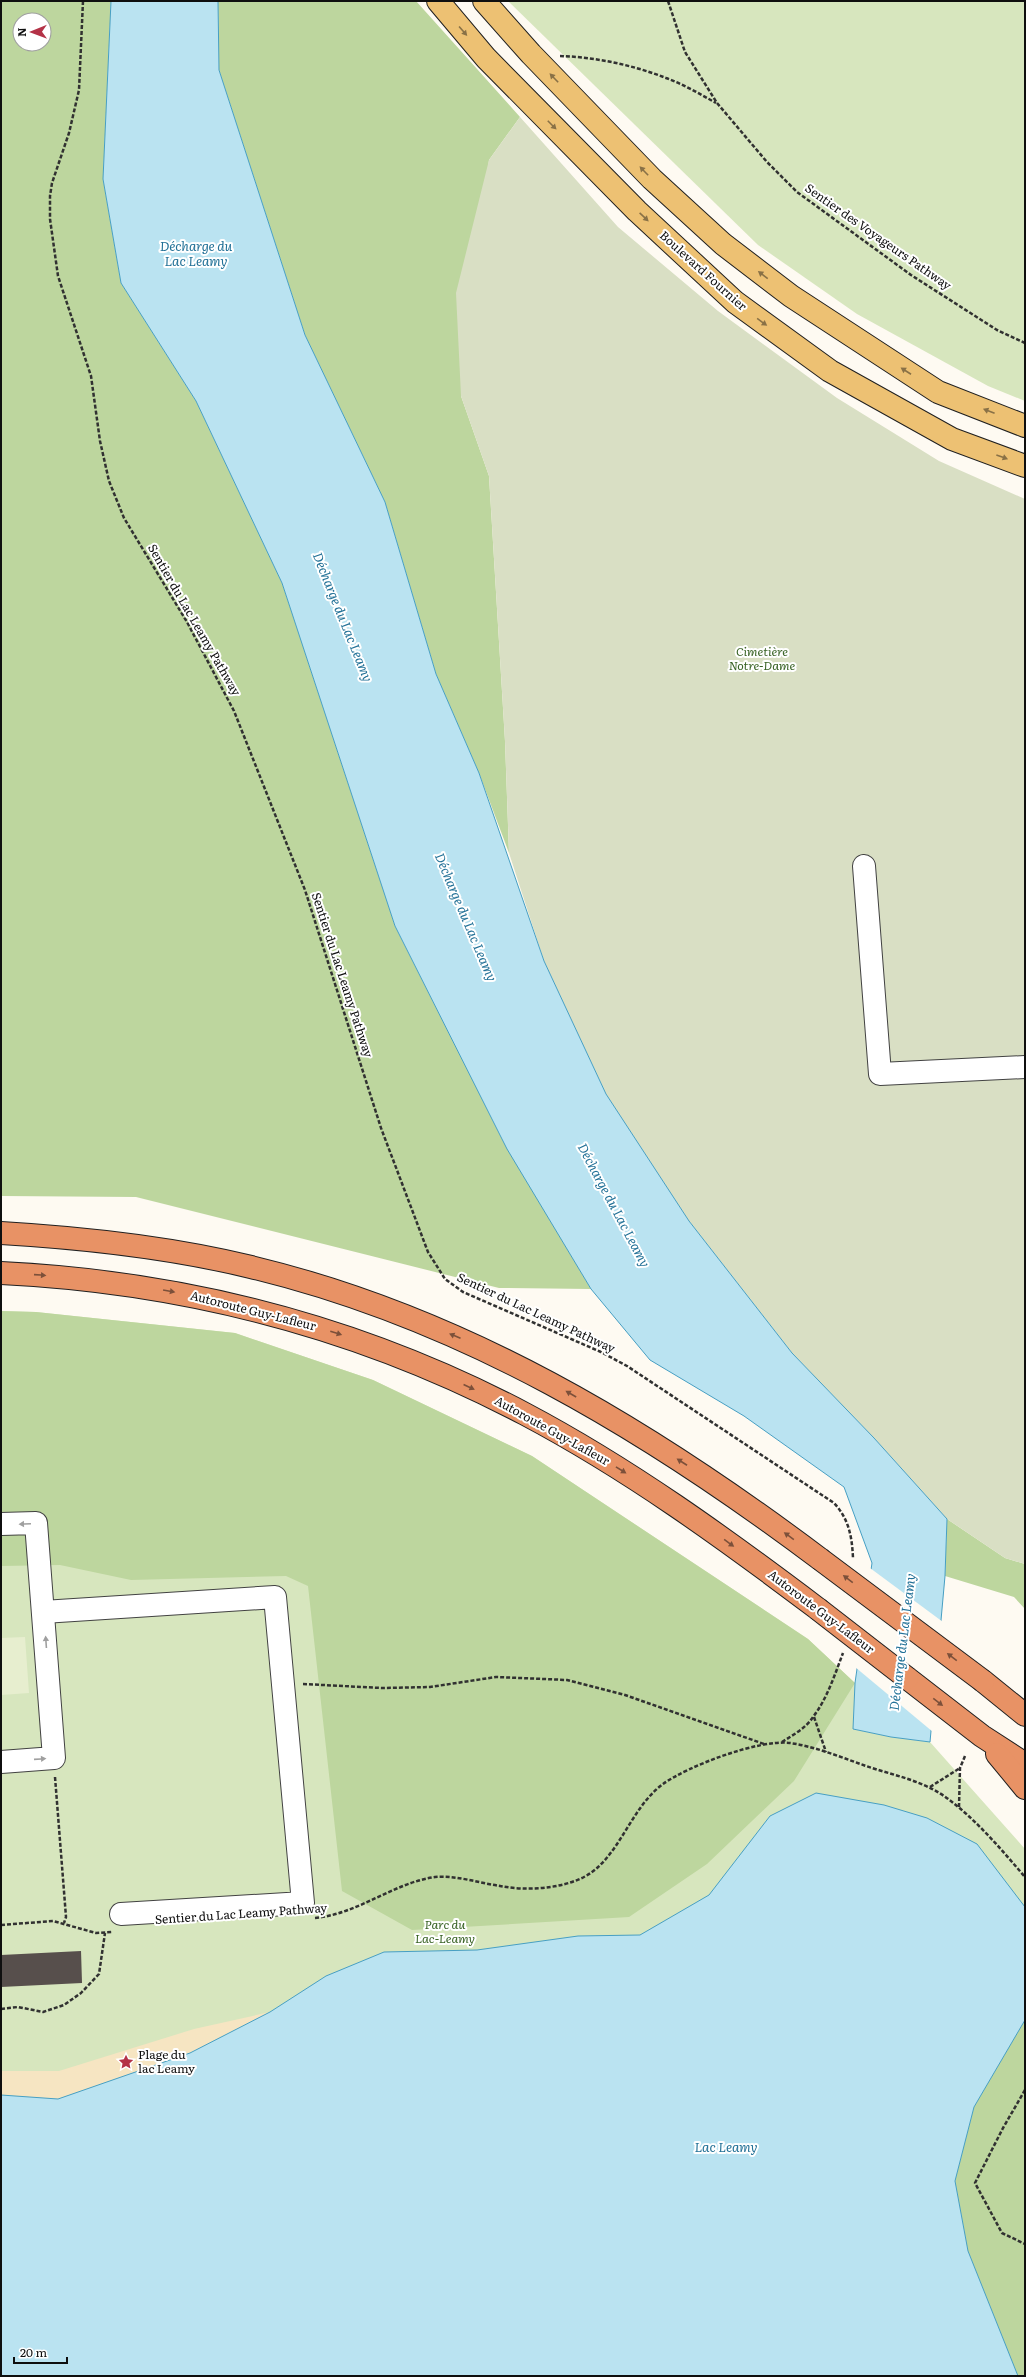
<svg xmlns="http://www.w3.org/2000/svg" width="1026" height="2377" viewBox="0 0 1026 2377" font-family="Literata,serif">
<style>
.green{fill:#d7e6be}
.forest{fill:#bdd69e;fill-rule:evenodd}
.sand{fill:#f6e5c2}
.cemetery{fill:#d9dfc4}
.pitch{fill:#e7eecf}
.water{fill:#bae3f1;stroke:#479fc3}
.pier{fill:#fefaf2}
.building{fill:#574f4c}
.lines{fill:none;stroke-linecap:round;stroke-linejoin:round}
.minor-casing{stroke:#424242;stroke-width:24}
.major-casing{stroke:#202020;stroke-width:24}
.highway-casing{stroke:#202020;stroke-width:24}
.path{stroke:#313131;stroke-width:2.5;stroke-dasharray:4 2;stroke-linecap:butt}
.minor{stroke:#fff;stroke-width:22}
.major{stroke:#edc173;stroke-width:22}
.highway{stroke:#e89265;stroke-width:22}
.highway-bridge-casing{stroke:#202020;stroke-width:24;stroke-linecap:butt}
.highway-bridge{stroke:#e89265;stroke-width:22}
.oneway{fill:#897146}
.oneway2{fill:#7c503a}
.oneway3{fill:#9f9f9f}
.labels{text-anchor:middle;stroke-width:4;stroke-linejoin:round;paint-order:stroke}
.street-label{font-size:12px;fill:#0f0f0f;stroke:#fff}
.park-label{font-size:12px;font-style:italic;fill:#386224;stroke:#fff}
.poi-label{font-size:12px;fill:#0f0f0f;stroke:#fff;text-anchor:start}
.water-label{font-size:13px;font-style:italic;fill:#227197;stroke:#fff}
</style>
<rect width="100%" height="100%" fill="#fefaf2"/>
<g class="green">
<path d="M508,1h517v400l-37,-15 -131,-72 -99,-69z"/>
<path d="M1,1311l35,1 199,21 138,47 159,76 276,183 47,44 -2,46 38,8 39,5 95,107v527h-1024z"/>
</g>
<g class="forest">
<path d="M1,1h110l-8,178 18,104 75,118 86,182 113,343 107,213 89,150 -92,-1 -363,-91 -135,-1zM20,20h24v24h-24z"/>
<path d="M218,1h198l104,116 -31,43 -28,236 28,80 16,265 4,112 -30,-80 -43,-99 -51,-172 -80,-167 -86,-265z"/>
<path d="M1,1311l35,1 199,21 138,47 159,76 276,183 47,44 -61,98 -87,83 -78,53 -217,13 -70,-39 -34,-305 -22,-10 -155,4 -71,-15 -59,1z"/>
<path d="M947,1519l58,39 20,6v45l-11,-12 -69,-21z"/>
<path d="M1025,2020v356h-7l-50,-125 -13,-70 19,-74z"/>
</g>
<path class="sand" d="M270,2012l-80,41 -132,46 -57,-4v-24h58l135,-42z"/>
<path class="cemetery" d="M520,117l98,110 100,84 119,87 102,63 86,38v1065l-20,-6 -58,-39 -73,-81 -82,-85 -103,-132 -83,-127 -62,-133 -35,-108 -4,-112 -16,-265 -28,-80 -5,-103 33,-133z"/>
<path class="pitch" d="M25,1637l4,56 -28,2v-57z"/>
<g class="water">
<path d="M111,1h107l1,69 86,265 80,167 51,172 43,99 65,188 62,133 83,127 103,132 82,85 73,81 -2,57 -15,166 -39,-5 -38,-8 2,-46 17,-120 -28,-76 -100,-71 -94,-56 -59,-71 -84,-140 -112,-223 -113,-343 -86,-182 -75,-118 -18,-104z"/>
<path d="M816,1793l68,12 43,13 50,26 48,63v113l-51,87 -19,74 13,70 50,125h-1017v-281l57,4 132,-46 80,-41 56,-36 58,-24 93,-2 101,-14 62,-1 69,-40 61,-79z"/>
</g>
<path class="pier" d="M870,1568l73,54 -10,110 -78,-65z"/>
<path class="building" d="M81,1951l1,32 -81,4v-32z"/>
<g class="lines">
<g class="minor-casing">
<g id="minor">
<path d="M864,866l16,208 145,-7"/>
<path d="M1,1524l35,-1 18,235 -53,4"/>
<path d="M43,1612l232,-15 28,306 -182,11"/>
</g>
</g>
<g class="major-casing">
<g id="major">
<path d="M438,1l48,57 151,153 98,91 95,69 122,68 73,27"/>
<path d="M484,1l47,53 121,125 71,65 68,52 147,96 87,34"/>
</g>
</g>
<g class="highway-casing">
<g id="highway">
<path d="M1,1233c84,5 168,14 250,34 212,51 396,162 569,292"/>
<path d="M1,1273c184,9 361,55 524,141 104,55 199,124 293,195"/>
<path d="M907,1678l75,58 43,28"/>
<path d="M983,1681l42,34"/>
<path d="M997,1754l28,34"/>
</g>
</g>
<g class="path">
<path d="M83,1l-4,89 -10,43 -17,50 -2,13v23l8,57 33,100 9,65 9,40 15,37 63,104 47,89 71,179 76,238 47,124 17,27 18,13 138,60 26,14 207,137c15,16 18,34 19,55"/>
<path d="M668,1l17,51 32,51 50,59 30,30 114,83 86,55 28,13"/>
<path d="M560,56c35,1 73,9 106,22 17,6 34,16 50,25"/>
<path d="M303,1684l79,4 48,-1 66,-10 71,3 58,15 139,49"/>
<path d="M814,1717l12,35"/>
<path d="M782,1742c11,-7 24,-14 31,-25 14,-18 22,-43 30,-64"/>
<path d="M55,1777l11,140 -2,6"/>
<path d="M930,1787l30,-19"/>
<path d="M959,1807l1,-39 5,-12"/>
<path d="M315,1918c43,-4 78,-35 120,-41 21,-2 44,6 65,9 26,5 60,3 84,-9 35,-18 46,-69 79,-93 25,-18 96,-45 127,-41 28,4 55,16 82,25 25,8 50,13 72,28 31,22 56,52 81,81"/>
<path d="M1,1925l52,-4 43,12 17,-1"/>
<path d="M1,2009l17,-2 25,5 21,-7 17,-12 18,-19 6,-41"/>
<path d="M1025,2090l-22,38 -28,55 27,50 23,11"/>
</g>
<use href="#minor" class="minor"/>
<use href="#major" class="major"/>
<use href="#highway" class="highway"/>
<g class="highway-bridge-casing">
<g id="highway-bridge">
<path d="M820,1559l163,122"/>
<path d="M818,1609l89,69"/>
</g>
</g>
<use href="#highway-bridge" class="highway-bridge"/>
</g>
<defs><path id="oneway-solid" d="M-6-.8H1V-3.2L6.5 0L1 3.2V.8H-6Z"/></defs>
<g class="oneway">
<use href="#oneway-solid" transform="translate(463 31) rotate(49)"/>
<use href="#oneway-solid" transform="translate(554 78) rotate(-134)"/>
<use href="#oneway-solid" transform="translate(552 125) rotate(45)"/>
<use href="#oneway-solid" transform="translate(644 171) rotate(-134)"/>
<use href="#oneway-solid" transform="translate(644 217) rotate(43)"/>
<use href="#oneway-solid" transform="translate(763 275) rotate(-142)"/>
<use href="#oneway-solid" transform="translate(762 322) rotate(36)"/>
<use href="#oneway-solid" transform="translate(906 371) rotate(-147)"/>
<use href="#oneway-solid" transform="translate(989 411) rotate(-159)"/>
<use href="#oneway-solid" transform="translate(1002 457) rotate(20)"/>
</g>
<g class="oneway2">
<use href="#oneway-solid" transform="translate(40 1275) rotate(4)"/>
<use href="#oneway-solid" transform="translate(169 1291) rotate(10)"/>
<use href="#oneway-solid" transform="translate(336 1333) rotate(18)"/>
<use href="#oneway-solid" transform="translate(455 1336) rotate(-157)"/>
<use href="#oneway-solid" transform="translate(469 1387) rotate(25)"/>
<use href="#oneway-solid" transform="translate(571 1394) rotate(-150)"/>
<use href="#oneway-solid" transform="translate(682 1462) rotate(-147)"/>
<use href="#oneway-solid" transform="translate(621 1470) rotate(32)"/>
<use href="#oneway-solid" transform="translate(789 1536) rotate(-144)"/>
<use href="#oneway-solid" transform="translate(729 1543) rotate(36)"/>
<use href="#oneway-solid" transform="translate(848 1579) rotate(-143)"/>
<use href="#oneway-solid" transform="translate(952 1657) rotate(-143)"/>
<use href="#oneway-solid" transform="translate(938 1702) rotate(38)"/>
</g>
<g class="oneway3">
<use href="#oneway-solid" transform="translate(25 1524) rotate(178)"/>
<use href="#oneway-solid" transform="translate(46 1642) rotate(-94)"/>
<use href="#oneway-solid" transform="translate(40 1759) rotate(-4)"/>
</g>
<defs>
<g id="sight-bare" transform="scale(1.2)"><path d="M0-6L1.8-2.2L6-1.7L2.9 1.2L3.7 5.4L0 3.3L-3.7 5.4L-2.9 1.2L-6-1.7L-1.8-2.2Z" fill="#b43247" stroke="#fff" stroke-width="2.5" paint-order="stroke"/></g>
</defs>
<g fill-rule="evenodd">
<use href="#sight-bare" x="126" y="2062"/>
</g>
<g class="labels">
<g class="street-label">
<text transform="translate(878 237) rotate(35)" y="4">Sentier des Voyageurs Pathway</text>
<text transform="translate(703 271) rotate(42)" y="4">Boulevard Fournier</text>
<text transform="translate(194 620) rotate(60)" y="4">Sentier du Lac Leamy Pathway</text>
<text transform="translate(342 975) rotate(72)" y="4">Sentier du Lac Leamy Pathway</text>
<text transform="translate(253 1311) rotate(14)" y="4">Autoroute Guy-Lafleur</text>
<text transform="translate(536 1313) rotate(25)" y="4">Sentier du Lac Leamy Pathway</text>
<text transform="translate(552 1431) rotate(29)" y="4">Autoroute Guy-Lafleur</text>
<text transform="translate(821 1612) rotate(37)" y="4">Autoroute Guy-Lafleur</text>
<text transform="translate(241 1914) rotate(-4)" y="4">Sentier du Lac Leamy Pathway</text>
</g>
<g class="park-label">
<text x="762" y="656">Cimetière<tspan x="762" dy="14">Notre-Dame</tspan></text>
<text x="445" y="1929">Parc du<tspan x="445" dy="14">Lac-Leamy</tspan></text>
</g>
<g class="poi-label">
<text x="138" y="2059">Plage du<tspan x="138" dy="14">lac Leamy</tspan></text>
</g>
<g class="water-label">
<text x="196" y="251">Décharge du<tspan x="196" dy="15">Lac Leamy</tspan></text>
<text transform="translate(343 617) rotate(68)" y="5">Décharge du Lac Leamy</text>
<text transform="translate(466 917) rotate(67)" y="5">Décharge du Lac Leamy</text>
<text transform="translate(614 1205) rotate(62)" y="5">Décharge du Lac Leamy</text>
<text transform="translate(902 1642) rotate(-83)" y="5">Décharge du Lac Leamy</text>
<text x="726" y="2152">Lac Leamy</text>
</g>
</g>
<rect width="1026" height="2377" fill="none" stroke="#0f0f0f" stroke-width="4"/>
<g transform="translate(32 32) rotate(269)"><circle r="19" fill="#ffffff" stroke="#9f9f9f"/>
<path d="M0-3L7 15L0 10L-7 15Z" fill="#b43247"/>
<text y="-6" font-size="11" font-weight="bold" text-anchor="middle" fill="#0f0f0f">N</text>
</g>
<path d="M14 2357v6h53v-6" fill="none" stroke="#0f0f0f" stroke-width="2"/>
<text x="20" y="2357" font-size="12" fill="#0f0f0f" stroke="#ffffff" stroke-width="3" paint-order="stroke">20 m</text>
</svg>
